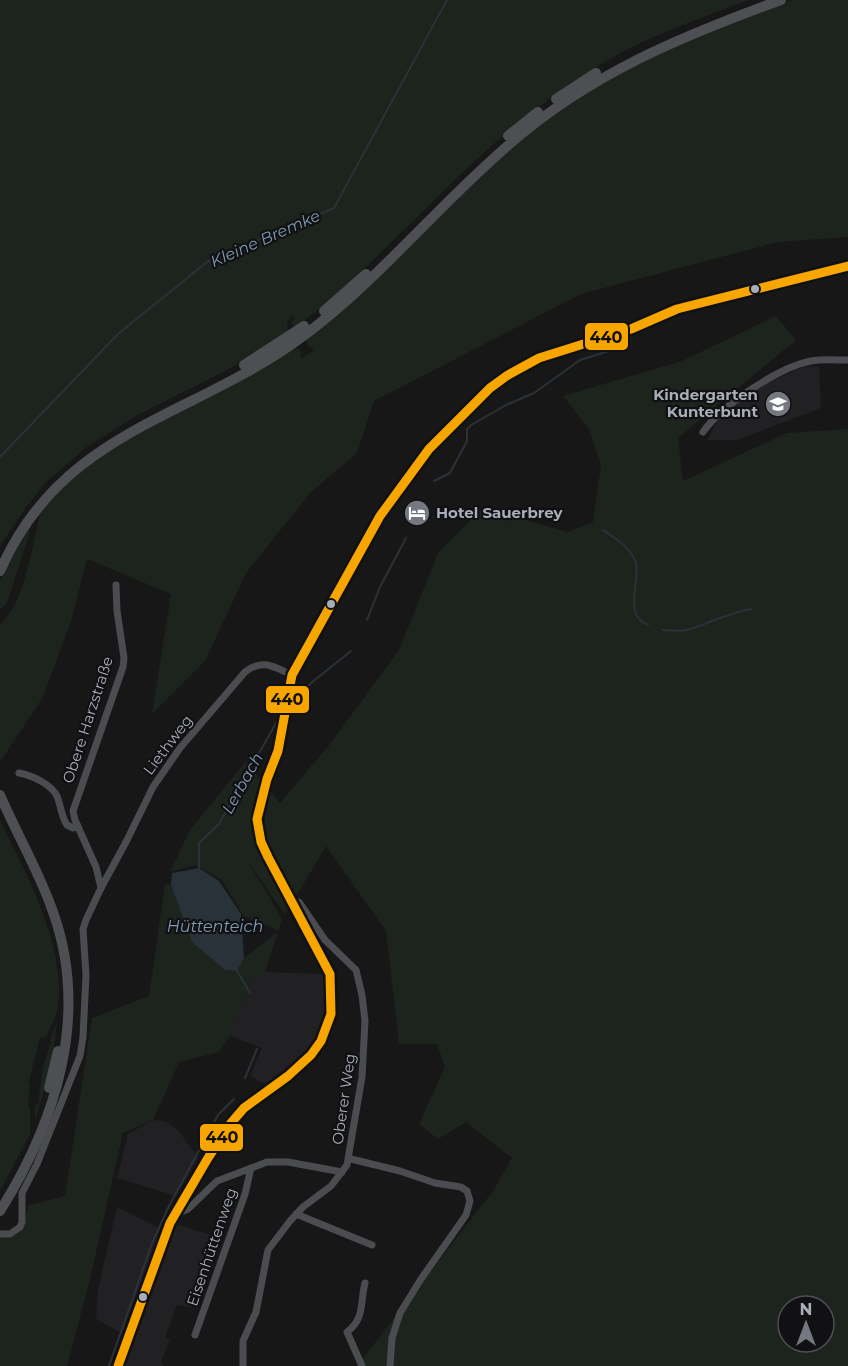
<svg xmlns="http://www.w3.org/2000/svg" width="848" height="1366" viewBox="0 0 848 1366" font-family="Montserrat,sans-serif">
<style>
.built{fill:#212123}
.green{fill:#1d241e;fill-rule:evenodd}
.water{fill:#2a3239}
.lines{fill:none;stroke-linecap:round;stroke-linejoin:round}
.stream{stroke:#2a3239;stroke-width:2}
.minor{stroke:#4b4c50;stroke-width:7}
.tertiary{stroke:#4b4c50;stroke-width:9}
.primary{stroke:#4d4f52;stroke-width:10}
.bus-1-casing{stroke:#111113;stroke-width:14}
.bus-1{stroke:#f7a600;stroke-width:9}
.bus-dot{fill:#a8adb8;stroke:#111113;stroke-width:2}
.labels{text-anchor:middle;stroke-width:4.5;stroke-linejoin:round;paint-order:stroke}
.poi-label{font-size:15px;font-weight:bold;fill:#a8adb8;stroke:#111113;text-anchor:end}
.street-label{font-size:15px;fill:#a8adb8;stroke:#111113}
.water-label{font-size:16px;font-style:italic;fill:#7f9bb3;stroke:#111113}
.line-badge{stroke:#111113;stroke-width:2}
.pale-badge-label{font-size:16px;text-anchor:middle;font-weight:bold;fill:#111}
</style>
<rect width="100%" height="100%" fill="#171717"/>
<g class="built">
<path d="M819,366l2,42 -84,32h-30l11,-20 21,-19 26,-17 38,-17z"/>
<path d="M265,972l59,2 2,32 -10,32 -18,23 -31,24 -17,-9 12,-28 -32,-12 20,-53z"/>
<path d="M153,1120l11,1 14,9 20,28 -22,38 -59,-18 11,-44z"/>
<path d="M117,1207l44,22 -38,105 -27,-15 2,-30z"/>
<path d="M174,1223l42,14 -7,41 -18,29 -14,-2 -12,32 5,3 -9,21 3,5h-42z"/>
</g>
<g class="green">
<path d="M0,0h749c-49,18 -101,36 -146,63 -28,17 -57,37 -82,58 -80,64 -143,144 -225,206l-5,-3 3,-7 -1,-2 -6,8 1,7 -2,5 -59,35 -91,46 -48,30 -43,37 -21,27 -24,36z"/>
<path d="M792,0h56v237l-70,5 -197,52 -207,107 -17,52 -46,39 -65,81 -41,88 -53,53 19,-120 -84,-35 -16,62 -28,76 -43,65v-138c25,-19 33,-84 41,-114l3,-5 51,-47 198,-110 7,1 1,10 13,-9 -7,-5 -1,-6 177,-166 47,-41 86,-59 119,-53z"/>
<path d="M776,316l20,24 -118,98 5,43 104,-48 61,-4v937h-491l136,-175 19,-33 -46,-36 -28,17 -19,-15 26,-57 -8,-23h-38l-13,-113 -60,-85 -41,69 -39,-57 36,61 -17,53 -15,11 -20,53 -11,16 -40,10 -26,58 -30,13 -33,146 -23,87h-67v-130c21,5 24,-16 29,-31l36,-9 27,-178 57,-22 16,-112 6,1 21,57 45,29 7,-13 35,-27 -35,-15 -23,-37 -26,-14 -25,7 20,-42 56,-69 34,42 50,-59 69,-94 39,-97 45,-46 84,25 26,-10 8,-57 -12,-36 -26,-33 119,-35zM788,1306h36v36h-36z"/>
<path d="M32,521l-4,17 -21,65 -7,7v-30z"/>
<path d="M0,820c26,54 66,125 58,187 -2,9 -8,21 -12,30l-6,1 -12,46h2l-2,23 2,1v26l-30,57z"/>
<path d="M57,1022l-6,47 -16,51v-15l3,-1 5,-37 8,-25v-4z"/>
</g>
<path class="water" d="M199,868l20,13 22,33 3,44 -7,13 -12,-1 -33,-28 -21,-57 1,-12z"/>
<g class="lines">
<g class="stream">
<path d="M0,457l118,-123 89,-72 127,-54 113,-208"/>
<path d="M434,481l16,-8 17,-32v-12l4,-4 35,-20 28,-12 46,-33 35,-11 15,-12"/>
<path d="M603,530c12,8 30,19 33,34 4,18 -13,52 12,61"/>
<path d="M367,620l13,-33 26,-49"/>
<path d="M663,630c7,0 17,2 24,0 21,-6 43,-18 65,-21"/>
<path d="M290,705l21,-22 40,-32"/>
<path d="M199,871v-28l20,-19 61,-108"/>
<path d="M236,969l14,24"/>
<path d="M245,1078l12,-29"/>
<path d="M109,1366l43,-123 17,-37 49,-91 16,-16"/>
</g>
<g class="minor">
<path d="M703,432c18,-26 76,-65 108,-71 11,-2 25,-1 37,-1"/>
<path d="M19,773c12,2 32,11 38,23 4,10 4,20 10,29l6,3 5,-2"/>
<path d="M101,888l-5,-21 -21,-47 -2,-9 50,-144 1,-9 -7,-47 -1,-26"/>
<path d="M351,1159l49,12 35,12 26,4 6,4 3,10 -4,14 -45,64 -21,34 -8,25 -2,28"/>
<path d="M296,1214l76,31"/>
<path d="M174,1215l14,-6 29,-28 50,-19h21l54,10"/>
<path d="M0,1234h10l10,-7 2,-5v-29l15,-29 43,-108 3,-19 3,-62 -3,-46 3,-9 15,-32 25,-46 27,-55 27,-39 65,-76c18,-14 29,-5 47,3"/>
<path d="M195,1335l50,-141 6,-26"/>
<path d="M243,1366v-25l13,-29 12,-62 22,-29 13,-14 28,-21 16,-21 15,-88 3,-56 -3,-26 -6,-25 -31,-30 -26,-38h-8"/>
<path d="M362,1366l-15,-34c18,-13 13,-30 18,-49"/>
</g>
<path class="tertiary" d="M118,1366l52,-143 38,-65 23,-35 13,-15 44,-32 23,-21 10,-14 10,-27 -1,-40 -5,-12 -57,-105 -7,-15 -4,-23 10,-40 11,-28 14,-76 88,-159 13,-20 36,-47 61,-61 18,-13 31,-17 92,-29 46,-20 149,-39 22,-4"/>
<g class="primary">
<path d="M556,99l40,-26"/>
<path d="M508,136l30,-24"/>
<path d="M324,311l42,-37"/>
<path d="M244,365l60,-39"/>
<path d="M0,571c62,-142 191,-152 302,-234 77,-57 137,-133 210,-195 80,-69 170,-106 269,-142"/>
<path d="M0,795c17,40 39,76 53,117 37,103 3,210 -53,299"/>
<path d="M49,1088l9,-37"/>
</g>
<g class="bus-1-casing">
<path id="bus-1" d="M118,1366l52,-143 38,-65 23,-35 13,-15 44,-32 23,-21 10,-14 10,-27 -1,-40 -62,-117 -7,-15 -4,-23 10,-40 11,-28 14,-76 88,-159 49,-67 61,-61 18,-13 31,-17 92,-29 46,-20 171,-43"/>
</g>
<use href="#bus-1" class="bus-1"/>
</g>
<defs>
<g id="school-disc" transform="scale(1.35)"><circle r="9.5" fill="#757880" stroke="#111113"/><path d="M0-5L7-2L0 1L-7-2ZM-4 1L0 2.5L4 1V4Q0 6-4 4Z" fill="#fff"/></g>
<g id="hotel-disc" transform="scale(1.35)"><circle r="9.5" fill="#757880" stroke="#111113"/><path d="M-6-4.5h1.5V1H6V5H4.5V3h-9V5H-6ZM-4 0a1.8 1.8 0 1 1 3.6 0ZM.5 0V-2.5h3Q6-2.5 6 0Z" fill="#fff"/></g>
</defs>
<g fill-rule="evenodd">
<use href="#school-disc" x="778" y="404"/>
<use href="#hotel-disc" x="417" y="513"/>
</g>
<g class="bus-dot">
<circle cx="755" cy="289" r="5"/>
<circle cx="331" cy="604" r="5"/>
<circle cx="143" cy="1297" r="5"/>
</g>
<g class="labels">
<g class="poi-label">
<text x="758" y="400">Kindergarten<tspan x="758" dy="17">Kunterbunt</tspan></text>
<text x="436" y="518" text-anchor="start">Hotel Sauerbrey</text>
</g>
<g class="street-label">
<text transform="translate(88 720) rotate(-72)" y="5">Obere Harzstraße</text>
<text transform="translate(168 745) rotate(-53)" y="5">Liethweg</text>
<text transform="translate(344 1099) rotate(-82)" y="5">Oberer Weg</text>
<text transform="translate(212 1247) rotate(-71)" y="5">Eisenhüttenweg</text>
</g>
<g class="water-label">
<text transform="translate(265 238) rotate(-24)" y="6">Kleine Bremke</text>
<text transform="translate(242 783) rotate(-61)" y="6">Lerbach</text>
<text x="215" y="932">Hüttenteich</text>
</g>
</g>
<g class="line-badge">
<rect x="584" y="322" width="45" height="29" rx="6" fill="#f7a600"/>
<rect x="265" y="685" width="45" height="29" rx="6" fill="#f7a600"/>
<rect x="199" y="1123" width="45" height="29" rx="6" fill="#f7a600"/>
</g>
<g class="pale-badge-label">
<text x="606" y="343">440</text>
<text x="287" y="705">440</text>
<text x="222" y="1143">440</text>
</g>
<g transform="translate(806 1324)"><circle r="28" fill="#111113" stroke="#4d4f55" stroke-width="1.5"/>
<path d="M0-4.5L10 22L0 15L-10 22Z" fill="#757880"/>
<text y="-9" font-size="16" font-weight="bold" text-anchor="middle" fill="#a8adb8">N</text>
</g>
</svg>
